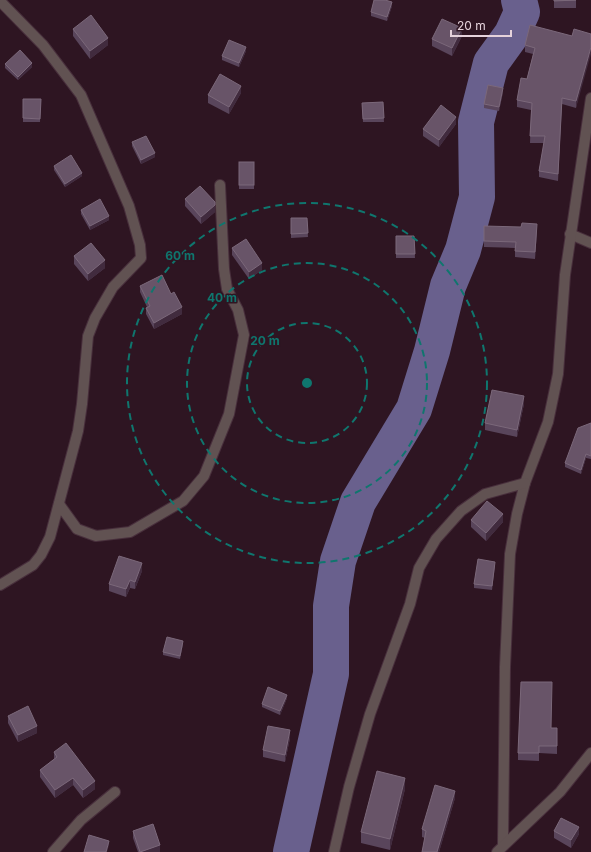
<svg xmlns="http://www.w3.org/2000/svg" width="591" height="852" viewBox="0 0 591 852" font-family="Inter,sans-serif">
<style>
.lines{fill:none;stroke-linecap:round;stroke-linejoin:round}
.river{stroke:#69608d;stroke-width:36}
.minor-casing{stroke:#482f3c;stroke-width:12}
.tertiary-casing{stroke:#482f3c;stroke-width:12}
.minor{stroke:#615252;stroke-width:10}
.tertiary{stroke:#615252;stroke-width:10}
.wall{fill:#59455b}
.shaded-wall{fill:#412b3e}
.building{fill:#685468;stroke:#7b687a}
.ring{fill:none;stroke:#0f766e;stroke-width:2;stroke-dasharray:7 5}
.centre{fill:#0f766e;stroke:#2e1522;stroke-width:2}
.ring-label{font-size:12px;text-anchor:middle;font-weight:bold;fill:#0f766e;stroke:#2e1522;stroke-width:3;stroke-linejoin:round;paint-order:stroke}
</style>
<rect width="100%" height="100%" fill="#2e1522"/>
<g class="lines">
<path class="river" d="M291,852l40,-178v-68l7,-45 20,-59 56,-93 18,-58 16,-65 15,-36 14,-53 -1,-75 15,-59 21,-29 10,-22 -3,-12"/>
<g class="minor-casing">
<g id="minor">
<path d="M0,1l43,44 38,50 48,111 11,39 1,13 -28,29 -18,31 -7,18 -6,68 -4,27 -28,106 -9,18 -8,10 -33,20"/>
<path d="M570,234l21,9"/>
<path d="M59,504l18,25 19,7 34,-4 53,-31 21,-25 25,-62 15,-79 -6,-25 -11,-21 -3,-20 -4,-84"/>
<path d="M503,844l2,-177 5,-113 7,-40 8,-31 23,-61 10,-48 7,-99 26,-177"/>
<path d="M53,852l28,-32 34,-28"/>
<path d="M334,852l15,-65 21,-73 40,-110 9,-36 17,-29 25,-28 24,-17 40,-11"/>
</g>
</g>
<g class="tertiary-casing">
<path id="tertiary" d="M497,852l63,-60 31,-39"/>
</g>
<use href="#minor" class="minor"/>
<use href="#tertiary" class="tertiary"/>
</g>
<g class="wall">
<rect x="554" y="0" width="22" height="8"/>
<path d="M392,6l-5,15 -16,-5v-4z"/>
<path d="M73,29l35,16 -18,14 -17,-23z"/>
<path d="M591,34l-15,74 -14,-4 -4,77 -19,-4v-6l5,-28h-14l1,-33 -14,-3v-7l10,-21 6,-25 -8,-2v-7l47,-9z"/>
<path d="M462,36l-10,20 -20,-10v-7z"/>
<path d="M246,51l-7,16 -17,-7v-4z"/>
<path d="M5,64l27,3 -14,13 -13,-12z"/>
<path d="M503,92l-4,19 -15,-3v-4z"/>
<path d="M241,93l-12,21 -21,-11v-8z"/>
<path d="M23,99h18l-1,23h-17z"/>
<path d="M383,102l1,20h-21l-1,-19z"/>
<path d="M456,124l-17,23 -16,-11v-7z"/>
<path d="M132,142l23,15 -14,7 -9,-18z"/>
<rect x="239" y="162" width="15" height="27"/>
<path d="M54,166l28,10 -17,11 -11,-17z"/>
<path d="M185,199l30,13 -14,12 -16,-18z"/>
<path d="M81,210l28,10 -19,10 -9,-16z"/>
<path d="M291,218h16l1,19 -17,1z"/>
<path d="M484,226l53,4 -2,29 -20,-2v-9l-31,-1z"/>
<path d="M396,236h18l1,22h-19z"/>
<path d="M232,248l30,22 -13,9 -17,-24z"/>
<path d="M74,256l31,12 -17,13 -14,-17z"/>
<path d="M140,286l31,8 11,20 -28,15 -8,-15v-6l1,-1 -7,-15z"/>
<path d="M524,404l-7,33 -32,-7v-7z"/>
<path d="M591,423v36l-5,-1 -5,16 -16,-7v-4z"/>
<path d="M471,520l32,2 -17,19 -15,-14z"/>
<path d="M495,565l-3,25 -18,-2v-4z"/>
<path d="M142,571l-7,18 -5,-1 -4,9 -17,-6v-7z"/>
<path d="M183,644l-3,15 -17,-4v-3z"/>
<path d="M287,698l-7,17 -18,-8v-3z"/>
<path d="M8,716l29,17 -19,9 -10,-19z"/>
<path d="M551,728h6v26l-18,-1v8l-21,-1v-7z"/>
<path d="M290,738l-5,24 -22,-5v-7z"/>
<path d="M54,752l41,37 -12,9 -10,-13 -18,13 -15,-21v-7l14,-11z"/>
<path d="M405,789l-15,61 -29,-7v-11z"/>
<path d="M455,798l-16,54h-17l3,-14 -3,-1v-8z"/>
<path d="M133,831l27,21h-22l-5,-14z"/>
<path d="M554,831l25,3 -8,14 -17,-10z"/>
</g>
<g class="shaded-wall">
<path d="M392,2v4l-5,15v-4z"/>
<path d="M462,28v8l-10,20v-8z"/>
<path d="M108,38v7l-18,14v-8z"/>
<path d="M246,47v4l-7,16v-4z"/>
<path d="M591,47v7l-15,54v-7z"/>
<path d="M32,63v4l-14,13v-3z"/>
<path d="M241,86v7l-12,21v-7z"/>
<path d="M503,88v4l-4,19v-4z"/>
<path d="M456,117v7l-17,23v-7z"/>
<path d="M155,153v4l-14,7v-4z"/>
<path d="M82,173v3l-17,11v-3z"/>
<path d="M215,205v7l-14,12v-7z"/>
<path d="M109,216v4l-19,10v-4z"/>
<path d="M537,224v6l-2,29v-7z"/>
<path d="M105,260v8l-17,13v-7z"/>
<path d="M262,263v7l-13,9v-7z"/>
<path d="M182,307v7l-28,15v-6z"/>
<path d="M524,396v8l-7,33v-7z"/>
<path d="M586,454v4l-5,16v-4z"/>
<path d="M503,514v8l-17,19v-8z"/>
<path d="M142,563v8l-7,18v-7z"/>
<path d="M130,580v8l-4,9v-8z"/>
<path d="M183,641v3l-3,15v-3z"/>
<path d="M287,695v3l-7,17v-4z"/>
<path d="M37,726v7l-19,9v-7z"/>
<path d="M290,730v8l-5,24v-7z"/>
<path d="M73,778v7l-18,13v-8z"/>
<path d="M405,778v11l-15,61v-11z"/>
<path d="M95,781v8l-12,9v-8z"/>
<path d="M455,791v7l-16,54h-2z"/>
<path d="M579,827v7l-8,14v-8z"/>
<path d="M109,841v4l-2,7h-1z"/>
<path d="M160,845v7h-19z"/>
</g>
<g class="building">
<path d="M374,0h11l7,2 -5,15 -16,-5z"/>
<path d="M554,0h22l-22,1z"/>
<path d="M91,15l17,23 -18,13 -17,-22z"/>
<path d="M442,19l20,9 -10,20 -20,-9z"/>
<path d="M530,25l42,11 2,-7 17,5v13l-15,54 -14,-3 -4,76 -19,-3 6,-35h-15l2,-33 -15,-3 4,-22 6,1 8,-31 -10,-3z"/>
<path d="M229,40l17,7 -7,16 -17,-7z"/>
<path d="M20,50l12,13 -14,14 -13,-13z"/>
<path d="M220,74l21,12 -12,21 -21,-12z"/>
<path d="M488,85l15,3 -4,19 -15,-3z"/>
<path d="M23,99h18l-1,20 -17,-1z"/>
<path d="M383,102l1,16 -21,1 -1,-16z"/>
<path d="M441,105l15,12 -17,23 -16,-11z"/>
<path d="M146,136l9,17 -14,7 -9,-18z"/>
<path d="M71,155l11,18 -17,11 -11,-18z"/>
<rect x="239" y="162" width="15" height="23"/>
<path d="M200,186l15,16v3l-14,12 -16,-18z"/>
<path d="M100,199l9,17 -19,10 -9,-16z"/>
<path d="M291,218h16l1,15 -17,1z"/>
<path d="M522,223l15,1 -2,28 -20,-1 1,-9 -32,-1v-15l37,1z"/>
<path d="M396,236h18l1,18h-19z"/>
<path d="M246,239l16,24 -13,9 -17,-24z"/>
<path d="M91,243l14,17 -17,14 -14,-18z"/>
<path d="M162,275l9,19 3,-2 8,15 -28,16 -8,-15 4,-2 -10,-20z"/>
<path d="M492,390l32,6 -7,34 -32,-7z"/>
<path d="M591,423v33l-5,-2 -5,16 -16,-7 13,-35z"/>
<path d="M487,501l16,13 -17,19 -15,-13z"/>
<path d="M119,556l23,7 -7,19 -5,-2 -4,9 -17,-5z"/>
<path d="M478,559l17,3 -3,24 -18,-2z"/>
<path d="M167,637l16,4 -3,15 -17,-4z"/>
<path d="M521,682h31l-1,46h6v18h-18v7h-21z"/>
<path d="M268,687l19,8 -7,16 -18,-7z"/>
<path d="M28,706l9,20 -19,9 -10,-19z"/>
<path d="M268,726l22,4 -5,25 -22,-5z"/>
<path d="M66,743l29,38 -12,9 -10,-12 -18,12 -15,-20 17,-13 -3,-5z"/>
<path d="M377,771l28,7 -15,61 -29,-7z"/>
<path d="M435,785l20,6 -18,61h-15l4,-21 -4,-2z"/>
<path d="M561,818l18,9 -8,13 -17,-9z"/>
<path d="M153,824l7,21 -20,7 -7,-21z"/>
<path d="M89,835l20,6 -3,11h-22z"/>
</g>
<g class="ring">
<circle cx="307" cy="383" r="60"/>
<circle cx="307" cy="383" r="120"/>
<circle cx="307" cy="383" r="180"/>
</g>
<circle cx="307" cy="383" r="6" class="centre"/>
<g class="ring-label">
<text x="180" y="260">60 m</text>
<text x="222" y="302">40 m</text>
<text x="265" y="345">20 m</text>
</g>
<path d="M451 30v6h60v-6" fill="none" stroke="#e5d2db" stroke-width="2"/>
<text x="457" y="30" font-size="12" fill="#e5d2db" stroke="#2e1522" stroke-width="3" paint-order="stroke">20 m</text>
</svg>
